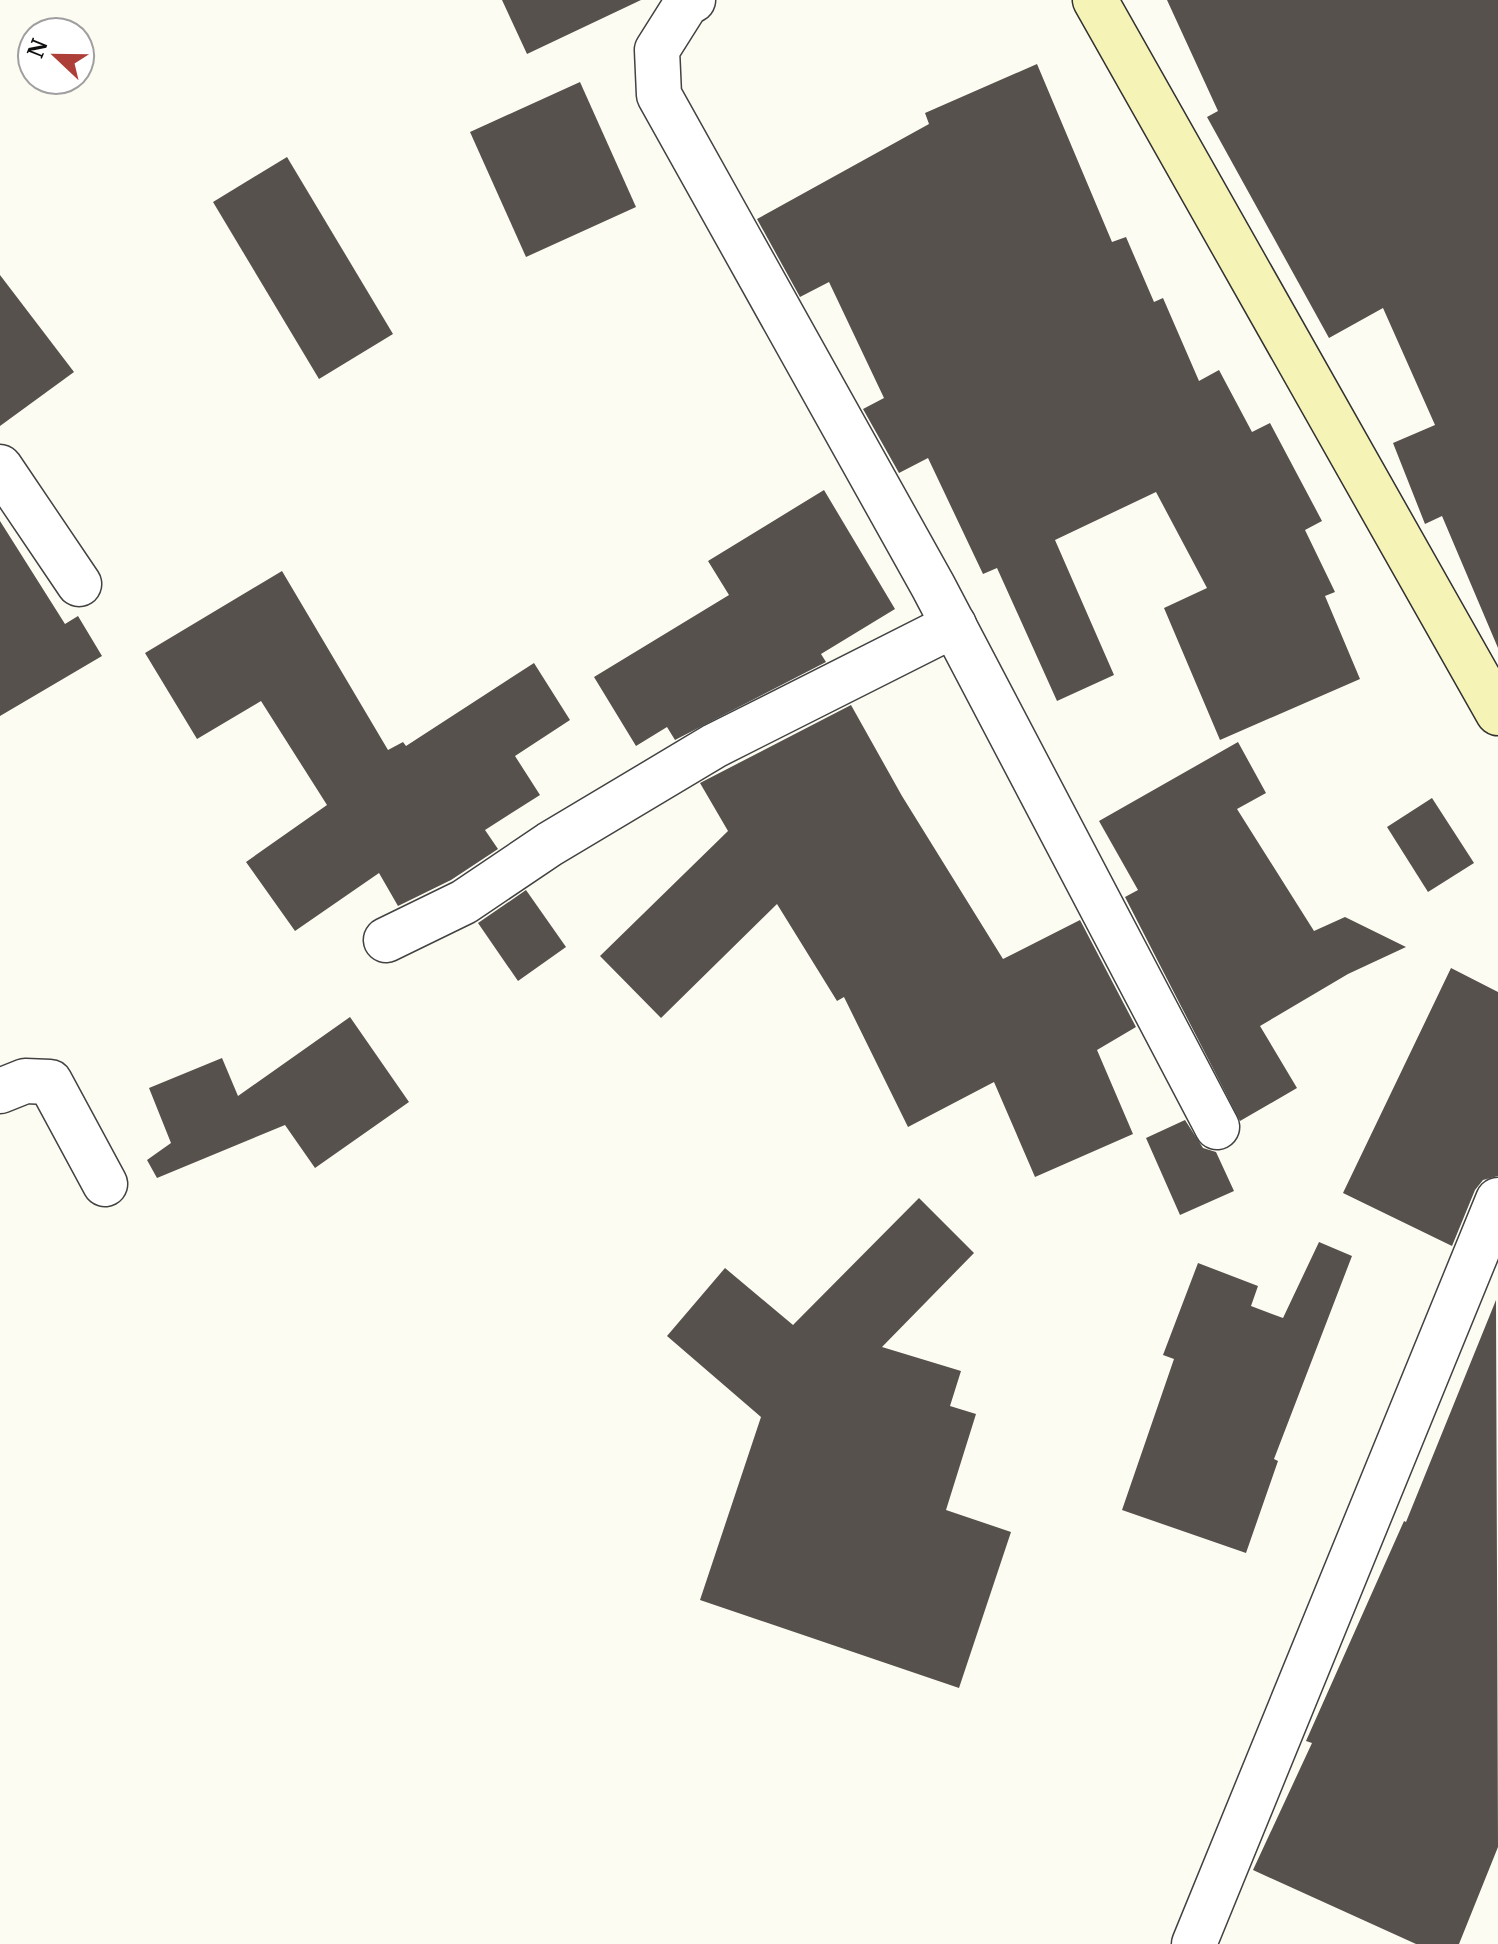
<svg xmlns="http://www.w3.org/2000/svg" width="1498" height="1944" viewBox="0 0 1498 1944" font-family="Merriweather,serif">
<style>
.building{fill:#56514c}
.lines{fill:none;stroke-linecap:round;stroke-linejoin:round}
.street-casing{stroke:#424242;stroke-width:47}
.secondary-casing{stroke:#313131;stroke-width:47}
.street{stroke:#fff;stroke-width:44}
.secondary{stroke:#f5f3b6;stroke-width:44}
</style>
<rect width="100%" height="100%" fill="#fdfcf2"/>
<g class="building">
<path d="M502,0h139l-114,54z"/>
<path d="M1167,0h331v648l-56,-132 -17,8 -32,-81 42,-18 -52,-117 -54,30 -122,-221 11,-6z"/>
<path d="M1037,64l75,178 14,-5 28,65 9,-4 36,83 20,-11 33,62 18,-9 52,98 -17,9 30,62 -10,4 35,83 -140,61 -56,-132 43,-20 -51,-96 -101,48 59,135 -57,26 -60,-133 -14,6 -55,-116 -29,15 -36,-64 21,-11 -55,-116 -29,15 -43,-78 172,-95 -4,-11z"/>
<path d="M580,82l56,125 -110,50 -56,-125z"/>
<path d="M287,157l106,177 -74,45 -106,-177z"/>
<path d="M0,275l74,97 -74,54z"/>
<path d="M824,490l71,119 -74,45 5,8 -151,78 -8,-13 -31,19 -42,-69 135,-82 -21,-34z"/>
<path d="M0,521l65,103 13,-8 24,40 -102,60z"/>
<path d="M282,571l106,179 15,-8 3,4 128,-83 36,57 -55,36 25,39 -55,35 13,19 -47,31 -53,26 -19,-33 -84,58 -49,-69 81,-57 -66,-104 -64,38 -52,-86z"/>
<path d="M851,705l51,91 101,163 77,-39 56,107 -39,23 36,84 -98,43 -41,-95 -86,45 -64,-130 -7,4 -60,-97 -116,114 -61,-62 128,-125 -28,-48z"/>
<path d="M1238,742l28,51 -29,16 77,122 31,-14 61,30 -58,27 -88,52 37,62 -57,33 -115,-224 13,-7 -39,-69z"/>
<path d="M1432,798l42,65 -46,29 -41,-65z"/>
<path d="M526,890l40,57 -48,34 -40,-58z"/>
<path d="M1451,968l47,24v184l-15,4 -8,10 -23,56 -109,-53z"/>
<path d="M350,1017l59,85 -94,66 -30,-43 -128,53 -10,-18 24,-17 -22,-55 73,-30 16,38z"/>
<path d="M1185,1120l18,28 13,4 18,39 -54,24 -34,-77z"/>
<path d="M919,1198l55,55 -92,94 79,24 -11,35 26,8 -30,96 65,22 -52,156 -259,-88 61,-183 -94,-81 58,-68 68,57z"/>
<path d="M1319,1242l33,14 -78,203 4,2 -32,92 -124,-43 52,-151 -11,-4 35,-92 60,23 -7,20 32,12z"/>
<path d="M1496,1300l2,547 -39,97h-43l-163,-74 59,-127 -6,-2 98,-220 2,1z"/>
</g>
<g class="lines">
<g class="street-casing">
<g id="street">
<path d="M693,0l-7,4 -29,46 2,45 274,491 284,541"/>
<path d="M0,467l79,117"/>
<path d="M386,940l78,-38 86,-58 164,-98 240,-121"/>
<path d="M0,1091l25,-10 25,1 55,102"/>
<path d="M1194,1944l304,-744"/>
</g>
</g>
<g class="secondary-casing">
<path id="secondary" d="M1095,0l403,713"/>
</g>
<use href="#street" class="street"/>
<use href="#secondary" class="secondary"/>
</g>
<g transform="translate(56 56) rotate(292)"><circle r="38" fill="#ffffff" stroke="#9f9f9f" stroke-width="2"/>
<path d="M0-6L14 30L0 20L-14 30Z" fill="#ad3e38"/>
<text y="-12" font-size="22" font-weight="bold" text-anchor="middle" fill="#0f0f0f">N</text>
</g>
</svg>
